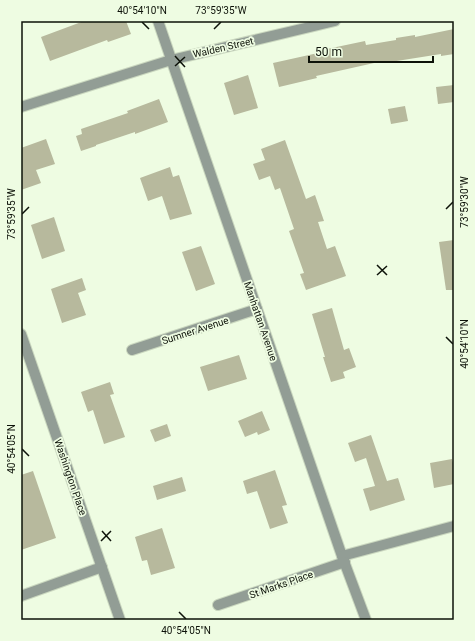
<svg xmlns="http://www.w3.org/2000/svg" width="475" height="641" viewBox="0 0 475 641" font-family="Roboto,sans-serif">
<style>
.building{fill:#b7b99d}
.lines{fill:none;stroke-linecap:round;stroke-linejoin:round}
.street-casing{stroke:#cad7bf;stroke-width:12}
.street{stroke:#929d95;stroke-width:10}
.ticks{fill:none;stroke:#0d1209;stroke-width:1.5}
.labels{text-anchor:middle;stroke-width:3.5;stroke-linejoin:round;paint-order:stroke}
.street-label{font-size:10px;fill:#0d1209;stroke:#eefce2}
.neatline{fill:none;stroke:#0d1209;stroke-width:1.5}
.ticks-label{font-size:10px;text-anchor:middle;fill:#0d1209}
</style>
<rect width="100%" height="100%" fill="#eefce2"/>
<g class="building">
<path d="M84,21h42l5,13 -23,8 -1,-2 -57,21 -9,-24z"/>
<path d="M454,29v25l-13,2v-2l-57,9 -1,-2 -67,15 1,2 -38,9 -6,-24 54,-12v-2l38,-8 1,4 30,-5v-2l19,-3v2z"/>
<path d="M248,75l10,33 -24,7 -10,-32z"/>
<path d="M454,85v17l-16,2 -2,-17z"/>
<path d="M159,99l9,23 -33,12v-2l-39,13v1l-15,5 -5,-15 6,-2 -1,-5 47,-16 -1,-2z"/>
<path d="M405,106l3,15 -17,3 -3,-15z"/>
<path d="M46,139l9,25 -19,6 5,13 -20,7v-42z"/>
<path d="M285,140l21,59 9,-4 9,26 -6,1 9,27 8,-3 11,30 -40,14 -6,-16 4,-1 -15,-42 5,-2 -14,-41 -5,2 -5,-14 -11,4 -6,-16 12,-4 -4,-11z"/>
<path d="M170,167l3,10 6,-2 13,39 -22,6 -8,-24 -14,5 -8,-23z"/>
<path d="M54,217l11,34 -23,8 -11,-34z"/>
<path d="M454,240v50h-8l-7,-48z"/>
<path d="M201,246l14,38 -19,7 -14,-39z"/>
<path d="M82,278l4,12 -8,3 8,22 -24,8 -11,-34z"/>
<path d="M332,308l12,42 5,-2 7,19 -13,5 2,6 -14,4 -8,-25h2l-13,-43z"/>
<path d="M239,355l8,24 -39,12 -8,-24z"/>
<path d="M110,382l4,12 -4,1 15,42 -21,7 -11,-34 -5,2 -7,-20z"/>
<path d="M262,411l8,19 -12,5 -1,-3 -12,5 -7,-16z"/>
<path d="M167,424l4,12 -16,6 -5,-12z"/>
<path d="M371,435l16,46 11,-3 7,22 -35,11 -7,-22 12,-3 -9,-28 -11,4 -7,-19z"/>
<path d="M452,459l2,8v17l-20,4 -4,-25z"/>
<path d="M275,470l12,35 -5,1 6,17 -18,6 -13,-38 -10,3 -4,-13z"/>
<path d="M33,471l23,67 -35,12v-75z"/>
<path d="M182,477l4,14 -29,9 -4,-14z"/>
<path d="M162,528l13,40 -24,7 -4,-15 -5,1 -7,-24z"/>
</g>
<g class="lines">
<g class="street-casing">
<g id="street">
<path d="M158,21l184,535 24,64"/>
<path d="M21,107l150,-47 164,-39"/>
<path d="M21,334l99,286"/>
<path d="M132,350l125,-41"/>
<path d="M342,556l112,-30"/>
<path d="M21,596l81,-29"/>
<path d="M218,605l127,-43"/>
</g>
</g>
<use href="#street" class="street"/>
</g>
<path class="ticks" d="M142,22l7,7M214,29l7,-7M175,56l10,11M175,66l10,-9M446,209l7,-7M22,214l7,-7M377,265l10,10M377,275l10,-9M446,337l7,7M22,449l7,7M102,531l9,10M101,541l10,-10M179,612l7,7"/>
<g class="labels">
<g class="street-label">
<text transform="translate(223 47) rotate(-13)" y="4">Walden Street</text>
<text transform="translate(261 321) rotate(71)" y="4">Manhattan Avenue</text>
<text transform="translate(195 330) rotate(-18)" y="4">Sumner Avenue</text>
<text transform="translate(71 477) rotate(71)" y="4">Washington Place</text>
<text transform="translate(281 584) rotate(-19)" y="4">St Marks Place</text>
</g>
</g>
<rect width="475" height="641" fill="none" stroke="#eefce2" stroke-width="44"/>
<path d="M309 56v6h124v-6" fill="none" stroke="#0d1209" stroke-width="2"/>
<text x="315" y="56" font-size="12" fill="#0d1209" stroke="#eefce2" stroke-width="3" paint-order="stroke">50 m</text>
<rect x="22" y="22" width="431" height="597" class="neatline"/>
<g class="ticks-label">
<text x="142" y="14">40°54'10"N</text>
<text x="221" y="14">73°59'35"W</text>
<text transform="translate(464 202) rotate(-90)" y="4">73°59'30"W</text>
<text transform="translate(11 214) rotate(-90)" y="4">73°59'35"W</text>
<text transform="translate(464 344) rotate(-90)" y="4">40°54'10"N</text>
<text transform="translate(11 449) rotate(-90)" y="4">40°54'05"N</text>
<text x="186" y="634">40°54'05"N</text>
</g>
</svg>
